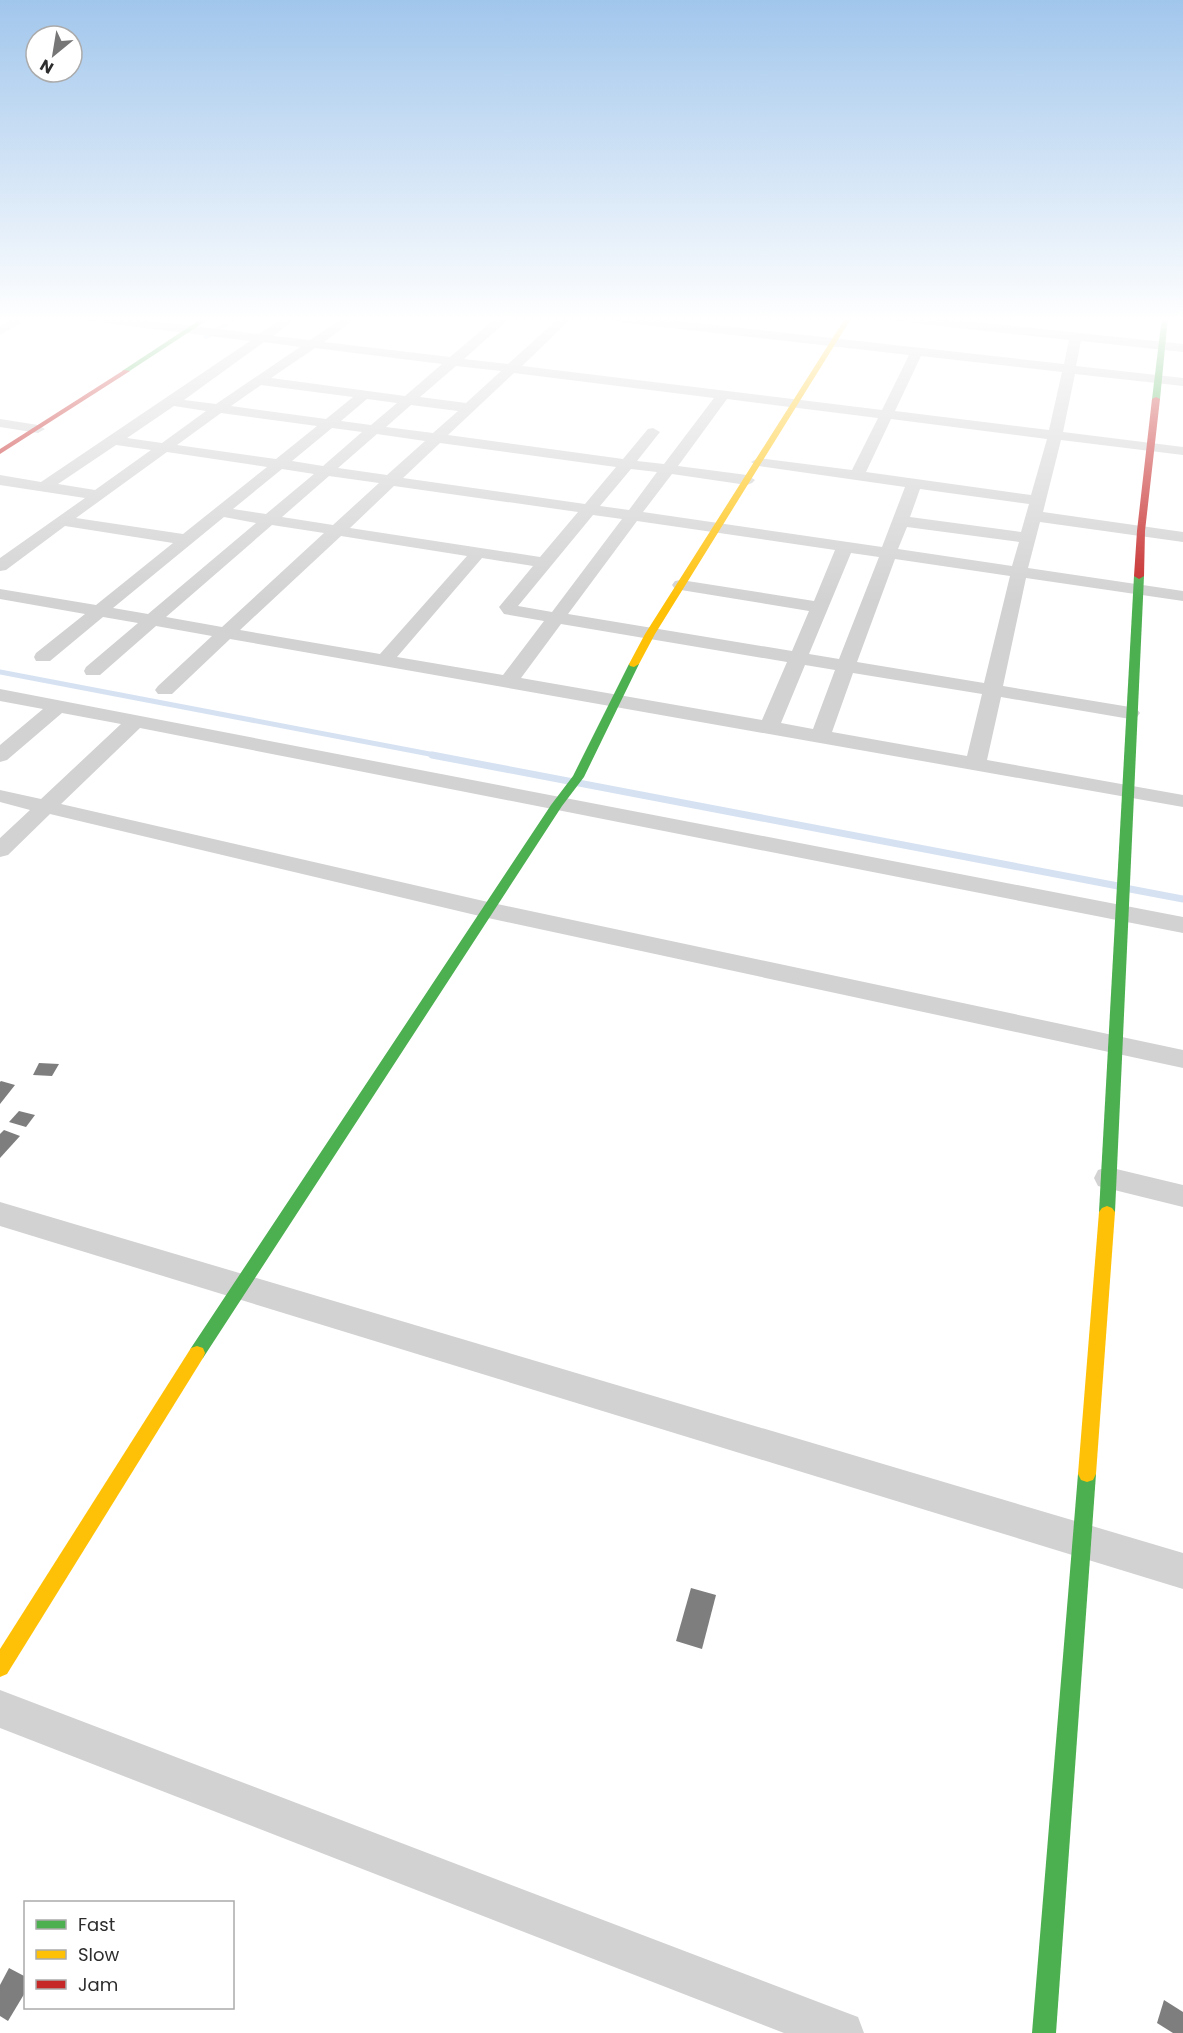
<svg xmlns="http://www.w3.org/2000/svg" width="1183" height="2033" viewBox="0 0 1183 2033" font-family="Poppins,sans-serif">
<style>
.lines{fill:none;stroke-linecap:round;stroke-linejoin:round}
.stream-far2{stroke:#d6e2f2;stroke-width:4}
.stream-far1{stroke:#d6e2f2;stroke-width:5}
.stream{stroke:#d6e2f2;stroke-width:7}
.building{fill:#7e7e7e}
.street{fill:#d2d2d2;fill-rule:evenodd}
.fast{fill:#4caf50;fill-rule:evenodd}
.slow{fill:#ffc107;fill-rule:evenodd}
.jam{fill:#c62828;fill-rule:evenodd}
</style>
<rect width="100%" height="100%" fill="#fff"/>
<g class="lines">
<path class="stream-far2" d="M206,337l31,-20"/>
<path class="stream-far1" d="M0,672l440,84"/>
<g class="stream">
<path d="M432,755l686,131"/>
<path d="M1130,889l53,10"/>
</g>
</g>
<g class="building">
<path d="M39,1063l20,1 -7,12 -19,-1z"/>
<path d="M1,1081l14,4 -15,19v-22z"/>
<path d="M19,1111l16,4 -9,12 -17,-5z"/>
<path d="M4,1130l16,6 -20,22v-24z"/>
<path d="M691,1588l25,7 -14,54 -26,-8z"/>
<path d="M9,1968l17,9v14l-18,30 -8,-5v-31z"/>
<path d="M1164,2000l19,12v21h-10l-16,-10z"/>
</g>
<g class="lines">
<g class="street">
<path d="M16,317h15l-31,18v-9z"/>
<path d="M83,317h37l139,17 25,-17h14l-25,19 37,4 34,-23h14l-34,25 126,15 47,-40h14l-47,42 44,5 52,-47h13l-51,49 360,44 27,-55 -299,-34 -6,-4h40l420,47 5,-24 -175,-19 -6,-4h42l253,27v8l-102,-11 -5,25 107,12v8l-108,-12 -12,58 120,15v8l-122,-15 -18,72 140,20v10l-143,-20 -12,46 155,23v10l-157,-23 -23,108 127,21 7,2 3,4 -3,4 -7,2 -129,-22 -14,63 196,35v12l-953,-168 -58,55h-14l-3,-4 3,-4 54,-50 -56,-10 -56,49h-14l-2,-4 2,-4 52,-44 -35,-6 -53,44h-14l-2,-4 2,-4 49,-39 -85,-15v-10l96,16 77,-62 -108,-17 -59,44 -6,1v-13l85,-60 -85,-13v-10l41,7 209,-141 -161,-20zM264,342l36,5 -84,57 -32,-4zM315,348l127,16 -37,32 -134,-18zM921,356l141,16 -13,58 -154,-19zM456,366l45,5 -35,32 -46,-6zM514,373l200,25 -50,66 -27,-3 23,-29 -7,-4 -5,1 -25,30 -175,-24zM261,385l92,12 -27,22 -95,-13zM367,399l30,4 -26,22 -30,-4zM727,399l151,19 -26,52 -94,-12 -7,4 7,4 147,21 -23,60 -239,-35 29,-38 75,11 5,-2 3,-3 -8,-5 -69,-9zM411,405l47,6 -25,22 -47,-6zM174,406l32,5 -44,32 -35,-5zM221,413l96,13 -41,33 -99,-14zM891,419l156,20 -16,56 -165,-23zM332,428l30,4 -39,34 -31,-5zM377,434l48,7 -38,34 -49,-7zM440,443l176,24 -31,37 -182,-26zM116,445l35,5 -56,40 -37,-6zM167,452l100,15 -84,67 -107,-16zM282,469l32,5 -48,40 -33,-5zM631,469l26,3 -28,38 -29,-4zM329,476l50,7 -46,42 -51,-8zM394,486l184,26 -38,45 -190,-29zM920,489l109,15 -8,28 -111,-15zM593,515l29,4 -70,93 -34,-6zM224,517l32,6 -108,91 -35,-6zM637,521l198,29 -21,51 -133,-21 -6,1 -3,4 3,4 6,1 128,21 -17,40 -224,-37zM272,525l52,8 -102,94 -56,-10zM907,527l112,15 -7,24 -114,-17zM341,536l126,20 -87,98 -140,-24zM851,553l28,4 -40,102 -30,-5zM482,558l51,8 -34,41 5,7 40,7 -41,54 -106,-18zM895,559l115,17 -26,107 -127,-21zM561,624l226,38 -25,58 -241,-42zM805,665l30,5 -22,59 -32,-6zM853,673l129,21 -15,62 -135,-24z"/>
<path d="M0,419l38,6 7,4 -7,4 -38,-6z"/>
<path d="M0,689l1183,228v16l-1043,-205 -79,76 427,98 695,148v18l-695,-150 -438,-104 -42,41 -8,2v-19l30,-28 -30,-8v-12l41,9 80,-75 -59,-11 -55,47 -7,2v-17l43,-36 -43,-8z"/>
<path d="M1108,1167l75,18v22l-85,-21 -4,-8 4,-8z"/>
<path d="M0,1202l1183,351v36l-1183,-363z"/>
<path d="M0,1690l842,321 16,6 6,16h-80l-784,-305z"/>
</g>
<g class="fast">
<path d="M204,317h8l-84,55 -6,-1z"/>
<path d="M1162,317h6l-8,82 -4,2 -4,-2z"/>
<path d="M1139,573l5,3 -29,636 -3,4 -5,2 -5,-2 -3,-4 35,-636z"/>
<path d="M634,661l5,3 -55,113 -22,29 -359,552 -6,2 -6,-2 -2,-5 2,-5 360,-543 22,-29 56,-112z"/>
<path d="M1087,1466l6,2 3,6 -40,559h-24l46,-559 3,-6z"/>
</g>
<g class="slow">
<path d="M846,317h6l-197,317 -16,30 -5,3 -4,-1 -1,-2 16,-30z"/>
<path d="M1107,1206l5,2 3,4 -19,262 -3,6 -6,2 -6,-2 -3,-6 21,-262 3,-4z"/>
<path d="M197,1346l6,2 2,5 -2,5 -196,316 -7,3v-28l191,-301z"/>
</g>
<g class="jam">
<path d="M124,370l6,1 -130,83v-5z"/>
<path d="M1156,397l4,2 -15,132 -1,45 -5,3 -5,-3 3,-45 15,-132z"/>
</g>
</g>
<linearGradient id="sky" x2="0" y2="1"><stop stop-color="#a1c6ec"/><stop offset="0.53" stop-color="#fff"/><stop offset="1" stop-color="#fff" stop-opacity="0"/></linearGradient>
<rect width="1183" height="602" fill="url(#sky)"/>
<rect x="24" y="1901" width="210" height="108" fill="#ffffff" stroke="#ababab" stroke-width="1.5"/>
<rect x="36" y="1920" width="30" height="9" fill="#4caf50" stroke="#ababab" stroke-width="1.5"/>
<text x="78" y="1931" font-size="18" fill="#2d2d2d">Fast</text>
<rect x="36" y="1950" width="30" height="9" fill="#ffc107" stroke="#ababab" stroke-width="1.5"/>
<text x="78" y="1961" font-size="18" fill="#2d2d2d">Slow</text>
<rect x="36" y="1980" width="30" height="9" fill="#c62828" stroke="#ababab" stroke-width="1.5"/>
<text x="78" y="1991" font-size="18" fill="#2d2d2d">Jam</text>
<g transform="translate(54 54) rotate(210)"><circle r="28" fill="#ffffff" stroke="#ababab" stroke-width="1.5"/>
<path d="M0-4.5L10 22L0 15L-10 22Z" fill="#767676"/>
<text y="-9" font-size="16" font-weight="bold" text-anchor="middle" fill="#2d2d2d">N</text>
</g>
</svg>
